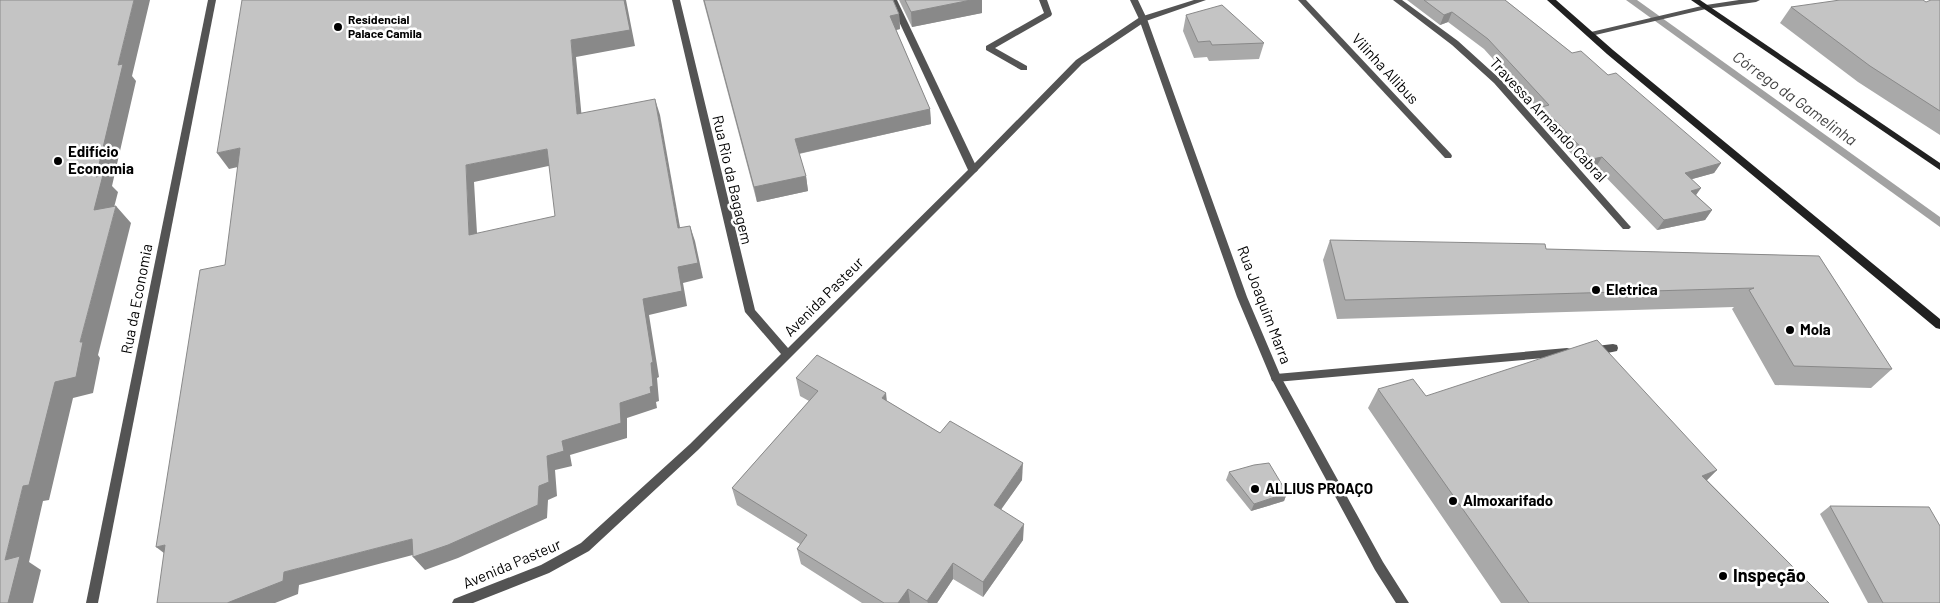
<svg xmlns="http://www.w3.org/2000/svg" width="1940" height="603" viewBox="0 0 1940 603" font-family="Barlow,sans-serif">
<style>
.lines{fill:none;stroke-linecap:round;stroke-linejoin:round}
.stream{fill:#a2a2a2;fill-rule:evenodd}
.service{fill:#545454;fill-rule:evenodd}
.minor{fill:#545454;fill-rule:evenodd}
.tertiary{fill:#545454;fill-rule:evenodd}
.secondary{fill:#212121;fill-rule:evenodd}
.wall{fill:#a9a9a9}
.shaded-wall{fill:#898989}
.building{fill:#c4c4c4;stroke:#898989;fill-rule:evenodd}
.poi-dot{fill:#000;stroke:#fff;stroke-width:2}
.labels{text-anchor:middle;stroke-width:5;stroke-linejoin:round;paint-order:stroke}
.far-poi-label{font-size:12px;font-weight:bold;fill:#000;stroke:#fff;text-anchor:start}
.street-label{font-size:15px;fill:#000;stroke:#fff}
.poi-label{font-size:15px;font-weight:bold;fill:#000;stroke:#fff;text-anchor:start}
.water-label{font-size:16px;font-style:italic;fill:#434343;stroke:#fff}
.near-poi-label{font-size:18px;font-weight:bold;fill:#000;stroke:#fff;text-anchor:start}
</style>
<rect width="100%" height="100%" fill="#fff"/>
<g class="lines">
<path class="stream" d="M1626,0h11l303,217v10z"/>
<g class="service">
<path d="M889,0h8l81,170 -2,2 -3,1 -5,-3z"/>
<path d="M1039,0h8l5,14 -1,2 -56,32 32,18v4h-6l-35,-20v-4l58,-33z"/>
<path d="M1298,0h8l145,154 1,2 -1,2h-6z"/>
<path d="M1613,344l4,1 1,3 -1,3c-8,2 -21,4 -29,2l-1,-3 1,-3z"/>
<path d="M1567,348l4,1 1,3 -1,3 -4,1 -291,26 -4,-1 -1,-3 1,-3 4,-1z"/>
</g>
<g class="minor">
<path d="M208,0h8l-118,603h-12z"/>
<path d="M672,0h8l75,310 33,38 182,-180 106,-108 64,-43 54,-17h12l-60,21 -64,43 -106,108 -278,278 -109,101 -40,22 -76,30h-21l2,-4 87,-34 40,-22 109,-99 91,-90 -36,-42z"/>
<path d="M1393,0h9l56,41 42,38 129,146 2,2 -2,2h-6l-129,-146 -42,-38z"/>
<path d="M1739,0h21l-4,2 -50,7 -115,27 -4,-2 4,-2 115,-27z"/>
</g>
<path class="tertiary" d="M1130,0h8l9,19 100,278 34,80 102,185 26,41h-13l-21,-33 -104,-192 -34,-81 -98,-278z"/>
<g class="secondary">
<path d="M1547,0h9l57,50 327,269v10l-4,-1 -329,-274z"/>
<path d="M1691,0h9l240,163v7z"/>
</g>
</g>
<g class="wall">
<path d="M703,0h190l6,14 1,15 -4,1 34,79 1,15 -132,30 7,22 2,15 -51,11z"/>
<path d="M899,0h83v13l-70,14z"/>
<path d="M1407,0h98l67,53 36,22 113,88 -7,10 -22,6 4,16 16,15 -7,10 -48,10 -61,-63 -10,2 -50,-52 4,-6 -56,-62 -36,-27 -8,3z"/>
<path d="M1940,0v135l-82,-53 -78,-59 11,-16 135,-5z"/>
<path d="M1186,15l78,28 -5,16 -50,2 -2,-4 -13,1 -11,-27z"/>
<path d="M1330,240l216,9 273,7 73,113 -21,19 -96,-3 -43,-76 2,-2 -397,12 -14,-59z"/>
<path d="M796,378l91,23 53,32 82,47 -21,29 22,31 -40,57 -30,-18 -16,24h-75l-61,-39 -4,-15 3,-5 -63,-39 -5,-17 77,-87 -9,-5z"/>
<path d="M1378,389l48,7 291,74 -10,10 122,123h-328l-133,-195z"/>
<path d="M1229,472l58,21 -3,8 -33,10 -25,-31z"/>
<path d="M1830,506l110,97h-72l-48,-89z"/>
</g>
<g class="shaded-wall">
<path d="M134,0h16l-18,76 4,5 -24,105 6,6 -9,35 -15,-17 2,-33 22,-112z"/>
<path d="M624,0h2l9,46 -59,11 7,73 -6,-16 -6,-74z"/>
<path d="M971,0h11v13l-70,14 -1,-15z"/>
<path d="M1452,12l-4,10 -8,3 4,-10z"/>
<path d="M899,14l1,15 -9,2 -1,-15z"/>
<path d="M655,99l5,16 23,129 -5,-16z"/>
<path d="M930,109l1,15 -134,30 -2,-15z"/>
<path d="M240,148l11,16 -22,5 -12,-16z"/>
<path d="M547,149l6,16 -79,17 4,68 -9,-15 -3,-70z"/>
<path d="M1602,157l-6,10 -10,2 6,-10z"/>
<path d="M1721,163l-7,10 -36,10 7,-10z"/>
<path d="M806,176l2,15 -51,11 -3,-15z"/>
<path d="M1701,188l-7,10 -3,-7z"/>
<path d="M116,206l15,17 -33,132 2,3 -7,35 -20,5 -24,102 -6,1 -14,61 12,8 -8,33h-25l-3,-43 18,-74 32,-104 25,-40z"/>
<path d="M1712,210l-7,10 -48,10 7,-10z"/>
<path d="M690,226l5,15 8,37 -20,5 4,23 -38,9 10,62 -2,1 2,23 -3,1 1,6 -30,10v20l-57,17 2,11 -17,4 2,26 -9,4 -1,18 -89,40 -33,12 -12,-13 126,-71 8,-30 15,-15 58,-38 23,-104 35,-32z"/>
<path d="M886,393l2,18 -6,-13z"/>
<path d="M1023,463l-1,17 -29,41 1,-16z"/>
<path d="M1717,470l-19,19 4,-13z"/>
<path d="M1287,493l-3,8 -33,10 3,-7z"/>
<path d="M1024,524l-1,16 -40,57v-15z"/>
<path d="M412,539l12,13 -125,33 -1,9 -23,9h-48l57,-31z"/>
<path d="M165,545l8,15 -17,-13z"/>
<path d="M953,563v16l-16,24h-9l-1,-2z"/>
<path d="M908,589l2,14h-12z"/>
</g>
<g class="building">
<path d="M0,0h134l-16,65 5,-1 -27,113 7,-2 -9,35 22,-4 -36,136h3l-7,35 -21,5 -26,103 -6,1 -18,74 15,-4 -12,47h-8z"/>
<path d="M242,0h382l6,30 -59,10 6,74 78,-15 23,129 12,-2 8,37 -20,4 4,24 -39,8 10,63 -2,1 2,23 -3,1 1,6 -31,10 1,20 -59,18 2,10 -17,5 2,26 -10,4 -1,19 -90,40 -35,12 -1,-18 -128,33 -1,9 -56,22h-70l8,-58 -9,2 44,-277 25,-5 15,-117 -23,5zM547,149l8,67 -86,19 -3,-70z"/>
<path d="M704,0h189l6,14 -9,2 40,93 -135,30 11,37 -52,11z"/>
<path d="M905,0h66l-60,12z"/>
<path d="M1424,0h81l67,53 9,-2 27,24 8,-2 105,90 -36,10 16,15 -10,3 21,19 -48,10 -62,-63 -10,2 -20,-21 -30,-31 7,-2 -61,-66 -36,-27 -8,3z"/>
<path d="M1840,0h83l3,2 5,-2h9v111l-70,-45 -79,-59z"/>
<path d="M1222,5l42,38 -52,2 -2,-4 -12,1 -12,-27z"/>
<path d="M1330,240l215,4 1,5 273,7 73,113 -98,-3 -45,-76 5,-2 -409,12z"/>
<path d="M1597,340l120,130 -15,6 127,127h-300l-151,-214 35,-10 13,17z"/>
<path d="M817,355l69,38 -4,5 58,35 10,-12 73,42 -29,42 30,19 -41,58 -30,-19 -26,38 -19,-12 -10,14h-14l-87,-54 10,-14 -75,-47 86,-97 -22,-13z"/>
<path d="M1269,463l18,30 -33,11 -25,-32 25,-7z"/>
<path d="M1830,506l99,1 11,19v77h-57z"/>
</g>
<g class="poi-dot">
<circle cx="338" cy="27" r="5"/>
<circle cx="58" cy="161" r="5"/>
<circle cx="1596" cy="290" r="5"/>
<circle cx="1790" cy="330" r="5"/>
<circle cx="1255" cy="489" r="5"/>
<circle cx="1453" cy="501" r="5"/>
<circle cx="1723" cy="576" r="5"/>
</g>
<g class="labels">
<g class="far-poi-label">
<text x="348" y="24">Residencial<tspan x="348" dy="14">Palace Camila</tspan></text>
</g>
<g class="street-label">
<text transform="translate(1385 69) rotate(47)" y="5">Vilinha Allibus</text>
<text transform="translate(1548 120) rotate(47)" y="5">Travessa Armando Cabral</text>
<text transform="translate(732 180) rotate(77)" y="5">Rua Rio da Bagagem</text>
<text transform="translate(824 297) rotate(-45)" y="5">Avenida Pasteur</text>
<text transform="translate(137 299) rotate(-79)" y="5">Rua da Economia</text>
<text transform="translate(1264 305) rotate(69)" y="5">Rua Joaquim Marra</text>
<text transform="translate(512 564) rotate(-23)" y="5">Avenida Pasteur</text>
</g>
<g class="poi-label">
<text x="68" y="157">Edifício<tspan x="68" dy="17">Economia</tspan></text>
<text x="1606" y="295">Eletrica</text>
<text x="1800" y="335">Mola</text>
<text x="1265" y="494">ALLIUS PROAÇO</text>
<text x="1463" y="506">Almoxarifado</text>
</g>
<g class="water-label">
<text transform="translate(1795 98) rotate(36)" y="6">Córrego da Gamelinha</text>
</g>
<g class="near-poi-label">
<text x="1733" y="582">Inspeção</text>
</g>
</g>
</svg>
